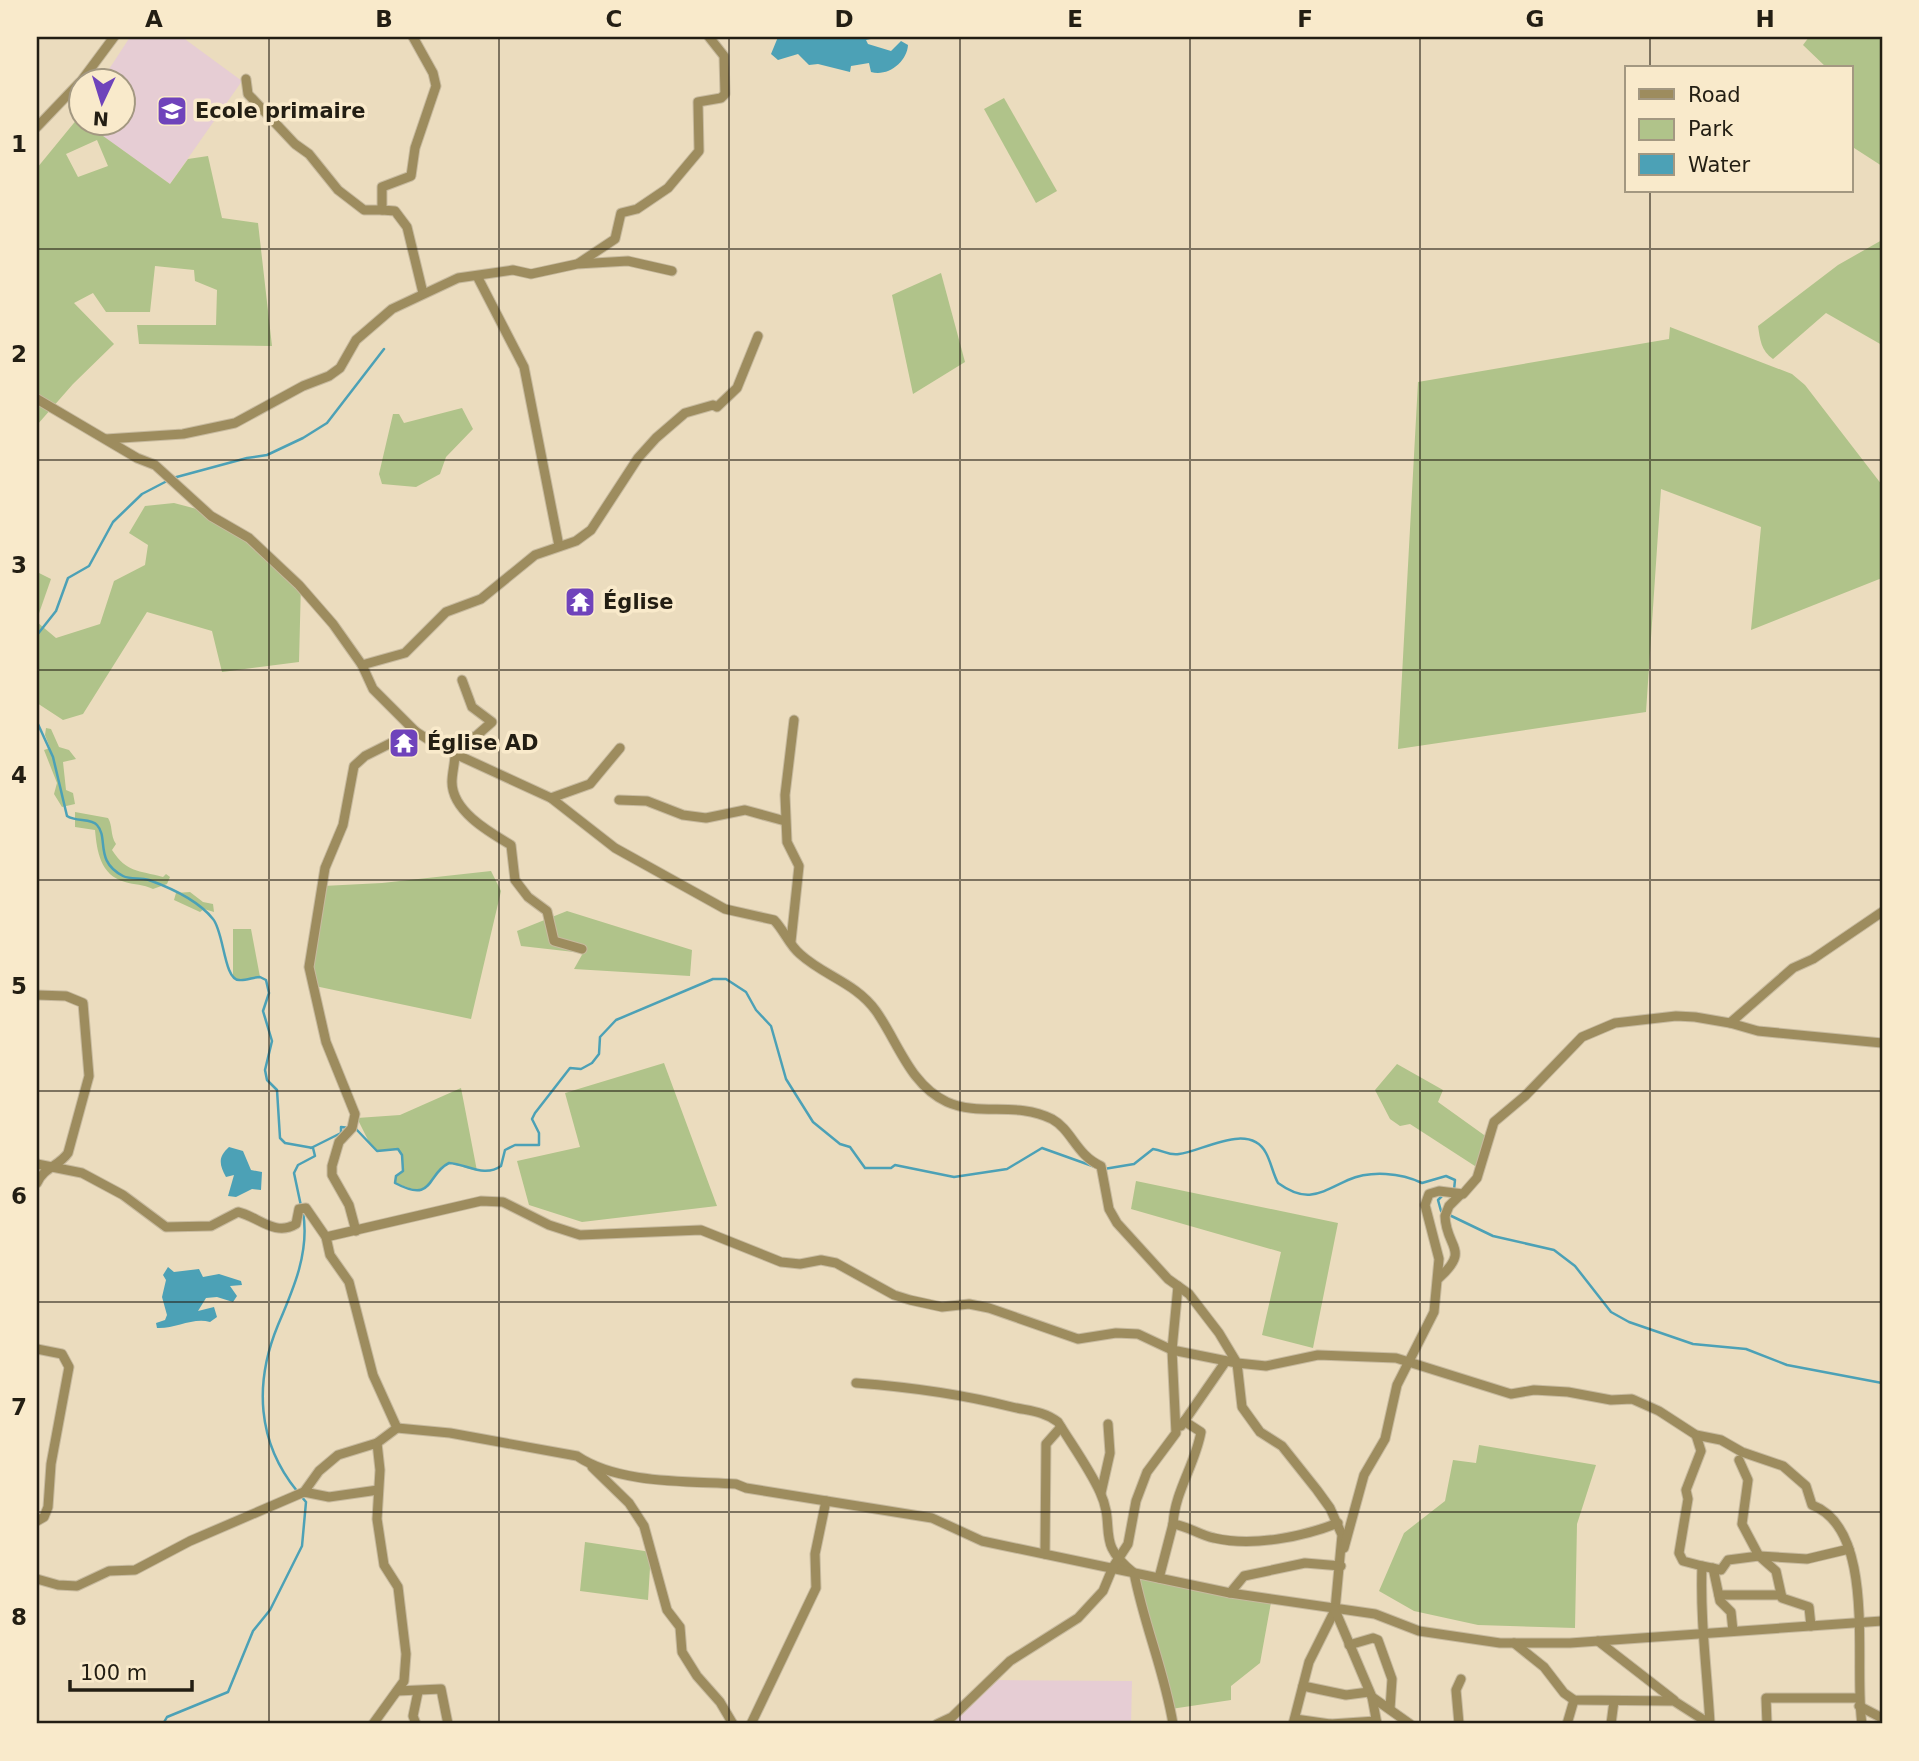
<svg xmlns="http://www.w3.org/2000/svg" width="1919" height="1761" viewBox="0 0 1919 1761" font-family="'DejaVu Sans',sans-serif">
<style>
.education{fill:#e6cdd4}
.green{fill:#b0c38a;fill-rule:evenodd}
.water{fill:#4ca1b6}
.lines{fill:none;stroke-linecap:round;stroke-linejoin:round}
.stream{stroke:#4ca1b6;stroke-width:2.5}
.minor-casing{stroke:#c7ba9f;stroke-width:11}
.minor{stroke:#9d8c5e;stroke-width:9}
.grid{fill:none;stroke:#231e13;stroke-width:2;stroke-opacity:0.55}
.labels{text-anchor:middle;stroke-width:7;stroke-linejoin:round;paint-order:stroke}
.poi-label{font-size:21px;font-weight:bold;fill:#231e13;stroke:#f9eacb;text-anchor:start}
.neatline{fill:none;stroke:#231e13;stroke-width:2.5}
.grid-label{font-size:23px;text-anchor:middle;font-weight:bold;fill:#231e13}
</style>
<rect width="100%" height="100%" fill="#ebdcbe"/>
<g class="education">
<path d="M130,37h52l60,44 -72,103 -86,-61 38,-1v-42h-20z"/>
<path d="M997,1680l135,1 -1,43h-179z"/>
</g>
<g class="green">
<path d="M1809,37h73v129l-31,-20v-78h-24l-24,-23z"/>
<path d="M1004,98l53,93 -21,12 -52,-94z"/>
<path d="M78,118l92,66 18,-25 20,-3 14,62 36,5 14,123 -133,-2 -2,-19h79l1,-35 -22,-9 -1,-11 -39,-4 -5,46h-44l-13,-19 -19,10 40,41 -41,40 -36,41v-257zM97,140l11,26 -30,11 -12,-23z"/>
<path d="M1882,240v105l-56,-32 -53,46c-12,-8 -13,-20 -15,-33l80,-61z"/>
<path d="M941,273l24,89 -52,32 -21,-99z"/>
<path d="M1670,327l122,47 13,11 77,100v93l-131,52 10,-103 -100,-38 -15,223 -248,37 20,-367 251,-43z"/>
<path d="M462,408l11,21 -27,28 -6,17 -24,13 -34,-3 -3,-10 14,-60h6l5,9z"/>
<path d="M174,503l38,10 56,37 33,32 -2,80 -77,10 -10,-41 -65,-19 -64,102 -20,6 -26,-17v-81l19,16 44,-14 14,-43 31,-16 3,-20 -19,-12 16,-27z"/>
<path d="M37,572l14,7 -14,40z"/>
<path d="M46,728l5,1 8,18 10,3 7,9 -13,3 3,28 7,3 2,11 -13,3 -8,-13 3,-11 -13,-33 6,-2 -5,-13z"/>
<path d="M75,812l33,6c5,8 2,17 8,26l-4,6c15,23 26,20 51,27l3,-3 4,3 -3,7 -14,5c-10,-5 -18,-4 -28,-7 -25,-7 -28,-31 -30,-52l-20,-3z"/>
<path d="M491,871l10,20 -30,128 -156,-33 -5,-12 13,-88 59,-3z"/>
<path d="M190,892l13,10 10,2 1,8 -10,-3 -4,3 -26,-12 2,-7z"/>
<path d="M567,911l125,39 -2,26 -116,-7 9,-16 -62,-7 -4,-15z"/>
<path d="M233,929h18l9,48 -22,4 -5,-3z"/>
<path d="M664,1063l53,143 -135,16 -53,-17 -12,-44 63,-14 -15,-54z"/>
<path d="M1397,1064l46,26 -5,12 53,38 -13,28 -68,-44 -10,2 -10,-7 -15,-29z"/>
<path d="M461,1088l16,83 -28,-8c-15,7 -11,18 -31,28l-23,-8 1,-7 7,-5 -1,-16 -5,-6 -20,2 -6,-5 -14,-28 43,-3z"/>
<path d="M1136,1181l202,42 -25,125 -51,-13 19,-83 -150,-43z"/>
<path d="M1479,1445l117,20 -19,59 -2,104 -97,-3 -64,-14 -35,-20 25,-58 41,-32 8,-41 23,3z"/>
<path d="M585,1542l66,10 -3,48 -68,-9z"/>
<path d="M1134,1573l138,24 -12,66 -29,23v14l-60,9z"/>
</g>
<g class="water">
<path d="M778,37h102l-14,3 2,4 23,7 10,-10 7,4c-1,17 -20,32 -37,27l-2,-9 -18,3 -1,6 -32,-8 -9,1 -11,-11 -20,6 -7,-6z"/>
<path d="M229,1147l14,4 8,19 11,2 -1,18 -9,-1 -16,8 -8,-1 6,-21 -8,2c-7,-13 -8,-20 3,-30z"/>
<path d="M168,1267l6,5 25,-3 4,8 16,-3 22,7 1,4 -12,1 7,10 -4,6 -16,-5 -11,1 -8,13 16,-4 3,10 -7,5c-17,-5 -35,7 -53,6l-1,-5 9,-3 2,-5 -5,-18 4,-17 -3,-5z"/>
</g>
<g class="lines">
<g class="stream">
<path d="M173,478l74,-20 20,-3 36,-17 24,-15 57,-74"/>
<path d="M37,635l19,-24 12,-33 21,-12 24,-44 29,-28 25,-13"/>
<path d="M37,722l16,35 14,59c9,6 24,2 30,9 12,13 -3,36 26,51 8,4 17,1 26,4 22,8 49,20 64,39 11,13 11,61 26,61 6,1 15,-3 21,-3l6,3 3,13 -6,18 9,30 -7,29 2,10 10,10 3,48 5,5 28,5 2,8 -17,9 -4,8 7,33"/>
<path d="M356,1129l21,22 21,-2 4,6 1,16 -7,5 -1,7c40,21 31,-9 54,-20 18,1 35,15 52,3l4,-16 10,-5h24v-12l-7,-14 3,-6 35,-45 11,1 11,-6 7,-9 1,-17 16,-17 97,-41h13l20,13 10,18 15,16 15,53 27,43 27,22 10,3 15,21h26l4,-3 59,12 53,-8 35,-21 56,20"/>
<path d="M311,1148l30,-15v-6l9,1"/>
<path d="M1104,1169l30,-5 19,-15c10,1 16,7 26,5 22,-2 70,-33 87,-1 5,9 7,21 12,30 29,21 42,10 70,-3 23,-10 53,-7 74,3l24,-7 9,4 -1,10"/>
<path d="M1444,1194l-6,6 3,11 52,25 61,14 21,16 36,46 18,10 64,22 53,5 41,16 95,18"/>
<path d="M297,1491c-40,-49 -43,-108 -19,-166 15,-35 32,-73 25,-113"/>
<path d="M163,1724l4,-7 61,-25 25,-61 17,-21 32,-64 4,-44 -5,-6"/>
</g>
<g class="minor-casing">
<g id="minor">
<path d="M413,37l20,36 3,13 -21,62 -4,28 -29,11v23l13,1 12,16 16,66"/>
<path d="M246,79l2,15 47,50 14,10 29,36 26,20h18"/>
<path d="M82,80l32,-43"/>
<path d="M37,127l43,-45"/>
<path d="M579,263l36,-24 6,-26 16,-4 31,-21 31,-37 -1,-49 23,-4 4,-4 -1,-38 -15,-19"/>
<path d="M477,276l47,91 35,179"/>
<path d="M37,399l100,59 18,7 56,51 38,22 50,47 34,39 29,41 11,24 42,42 23,15 113,52 64,50 110,61 49,11c10,10 15,25 26,34 24,22 56,29 76,57 22,31 34,74 71,91 34,15 69,-1 105,17 20,11 24,36 49,47l8,43 8,14 51,56 21,15 30,39 18,30 5,44 18,25 22,14 35,44 13,18 12,27 -7,75 -26,52 -16,62"/>
<path d="M106,439l77,-5 52,-11 68,-37 26,-10 11,-8 16,-28 36,-31 66,-31 55,-8 18,4 46,-10 51,-3 44,10"/>
<path d="M362,665l43,-12 41,-41 35,-13 54,-44 41,-14 15,-11 47,-72 18,-20 29,-25 28,-8 4,2 20,-19 21,-52"/>
<path d="M443,748l33,-12 16,-14 -20,-15 -10,-27"/>
<path d="M455,754c0,9 -3,19 -3,28 0,29 37,50 59,63l4,35 13,17 19,14 7,30 28,8"/>
<path d="M551,798l39,-14 30,-36"/>
<path d="M619,800l28,1 36,14 23,3 39,-8 40,11"/>
<path d="M791,941l8,-75 -12,-24 -2,-47 9,-75"/>
<path d="M37,995l29,1 17,7 6,73 -21,77c-10,14 -24,14 -31,30"/>
<path d="M1730,1023l63,-55 20,-9 69,-47"/>
<path d="M37,1164l45,9 41,22 43,32 45,-1 27,-14c19,4 37,25 58,12l3,-15 7,-1 20,29 4,18 19,27 24,93 24,53"/>
<path d="M356,1231l-7,-26 -17,-30v-9l7,-24 13,-14 3,-14 -29,-72 -17,-75 16,-99 18,-43 11,-59 11,-10 50,-25"/>
<path d="M326,1237l155,-36 22,1 46,23 31,10 121,-5 80,32 19,2 21,-4 15,3 58,32 16,5 32,7 27,-3 20,4 89,31 38,-6 22,1 34,16 65,13 29,3 52,-11 78,3 115,36 23,-4 34,2 43,8 21,-1 27,12 37,24 25,5 21,12 41,14 23,20 6,19c66,25 41,162 50,219"/>
<path d="M1439,1278c32,-29 7,-30 6,-62l4,-10 11,-11"/>
<path d="M37,1349l25,5 7,13 -18,97 -3,43 -4,10 -7,4"/>
<path d="M856,1383c53,4 105,11 156,24 17,4 32,4 46,15 14,23 31,46 42,70 17,37 -6,50 34,81 10,52 31,100 39,151"/>
<path d="M1184,1421l17,11c-6,33 -26,59 -28,92 15,2 26,11 41,14 39,9 88,-1 124,-15"/>
<path d="M1181,1426l45,-65"/>
<path d="M1696,1435l5,16 -15,39 2,9 -9,54 4,8 19,5"/>
<path d="M592,1467l37,36 15,23 23,84 13,17 2,25 15,24 23,26 13,22"/>
<path d="M304,1492l25,5 49,-7"/>
<path d="M1101,1493l9,-40 -2,-29"/>
<path d="M1344,1548l20,-73 21,-36 12,-54 37,-73 5,-53 -14,-54 4,-11 10,-3 24,3 14,-16 17,-56 31,-26 57,-59 33,-14 61,-7 19,1 35,6 28,8 124,12"/>
<path d="M1045,1554l1,-110 15,-17"/>
<path d="M1759,1556l17,15 6,27 27,9 2,19"/>
<path d="M1759,1556l48,3 42,-10"/>
<path d="M1713,1568l7,33 11,11 2,19"/>
<path d="M1159,1578l14,-54"/>
<path d="M37,1579l21,6 19,1 32,-15 26,-1 55,-29 114,-49 15,-21 19,-16 39,-12 20,-15 53,5 127,23c41,28 110,25 159,28l10,4 186,30 50,23 248,52 145,21 44,17 81,12h70l312,-22"/>
<path d="M1230,1593l14,-17 61,-13 36,3"/>
<path d="M1719,1595h62"/>
<path d="M1335,1610l37,87 38,27"/>
<path d="M1598,1641l76,59"/>
<path d="M1514,1643l30,24 20,26 10,7 100,1 36,23"/>
<path d="M1349,1645l24,-7 5,2 14,39 -2,30"/>
<path d="M1303,1686l43,9 23,-3"/>
<path d="M397,1691l44,-2 7,35"/>
<path d="M1372,1697l5,27"/>
<path d="M1859,1706l23,12"/>
<path d="M1295,1719l35,5"/>
<path d="M373,1724l31,-43 2,-27 -8,-67 -14,-22 -7,-46 3,-49 -3,-27"/>
<path d="M416,1724l-3,-8 5,-24"/>
<path d="M751,1724l65,-136 -1,-34 11,-53"/>
<path d="M937,1724l15,-7 58,-56 68,-43 25,-27 10,-24 15,-23 8,-43 11,-29 29,-39 -4,-83 6,-64"/>
<path d="M1331,1724l45,-3"/>
<path d="M1459,1724l-3,-34 5,-11"/>
<path d="M1567,1724l7,-24"/>
<path d="M1611,1724l3,-23"/>
<path d="M1710,1724c-3,-53 -10,-105 -8,-158l19,4 7,-10 31,-4 -17,-32 6,-44 -9,-20"/>
<path d="M1767,1724l-1,-26h93"/>
</g>
</g>
<use href="#minor" class="minor"/>
</g>
<path class="grid" d="M269,37v1687M499,37v1687M729,37v1687M960,37v1687M1190,37v1687M1420,37v1687M1650,37v31M1650,191v1533M37,249h1845M37,460h1845M37,670h1845M37,880h1845M37,1091h1845M37,1302h1845M37,1512h1845"/>
<defs>
<g id="school-square" transform="scale(1.575)"><rect x="-9" y="-9" width="18" height="18" rx="4" fill="#6f43bb" stroke="#f9eacb"/><path d="M0-5L7-2L0 1L-7-2ZM-4 1L0 2.5L4 1V4Q0 6-4 4Z" fill="#fff"/></g>
<g id="temple-square" transform="scale(1.575)"><rect x="-9" y="-9" width="18" height="18" rx="4" fill="#6f43bb" stroke="#f9eacb"/><path d="M0-6L5-2H3V0L6.5 2.5H4V6H1.5V3h-3V6H-4V2.5H-6.5L-3 0V-2H-5Z" fill="#fff"/></g>
</defs>
<g fill-rule="evenodd">
<use href="#school-square" x="172" y="111"/>
<use href="#temple-square" x="580" y="602"/>
<use href="#temple-square" x="404" y="743"/>
</g>
<g class="labels">
<g class="poi-label">
<text x="195" y="118">Ecole primaire</text>
<text x="603" y="609">Église</text>
<text x="427" y="750">Église AD</text>
</g>
</g>
<rect width="1919" height="1761" fill="none" stroke="#f9eacb" stroke-width="77"/>
<rect x="1625" y="66" width="228" height="126" fill="#f9eacb" stroke="#a39881" stroke-width="2"/>
<rect x="1639" y="89" width="35" height="10" fill="#9d8c5e" stroke="#a39881" stroke-width="2"/>
<text x="1688" y="102" font-size="21" fill="#231e13">Road</text>
<rect x="1639" y="119" width="35" height="21" fill="#b0c38a" stroke="#a39881" stroke-width="2"/>
<text x="1688" y="136" font-size="21" fill="#231e13">Park</text>
<rect x="1639" y="154" width="35" height="21" fill="#4ca1b6" stroke="#a39881" stroke-width="2"/>
<text x="1688" y="172" font-size="21" fill="#231e13">Water</text>
<g transform="translate(102 102) rotate(184)"><circle r="33" fill="#f9eacb" stroke="#a39881" stroke-width="2"/>
<path d="M0-5L12 26L0 18L-12 26Z" fill="#6f43bb"/>
<text y="-10" font-size="19" font-weight="bold" text-anchor="middle" fill="#231e13">N</text>
</g>
<path d="M70 1680v10h122v-10" fill="none" stroke="#231e13" stroke-width="3.5"/>
<text x="80" y="1680" font-size="21" fill="#231e13" stroke="#f9eacb" stroke-width="5" paint-order="stroke">100 m</text>
<rect x="38" y="38" width="1843" height="1684" class="neatline"/>
<g class="grid-label">
<text x="154" y="27">A</text>
<text x="384" y="27">B</text>
<text x="614" y="27">C</text>
<text x="844" y="27">D</text>
<text x="1075" y="27">E</text>
<text x="1305" y="27">F</text>
<text x="1535" y="27">G</text>
<text x="1765" y="27">H</text>
<text x="19" y="152">1</text>
<text x="19" y="362">2</text>
<text x="19" y="573">3</text>
<text x="19" y="783">4</text>
<text x="19" y="994">5</text>
<text x="19" y="1204">6</text>
<text x="19" y="1415">7</text>
<text x="19" y="1625">8</text>
</g>
</svg>
